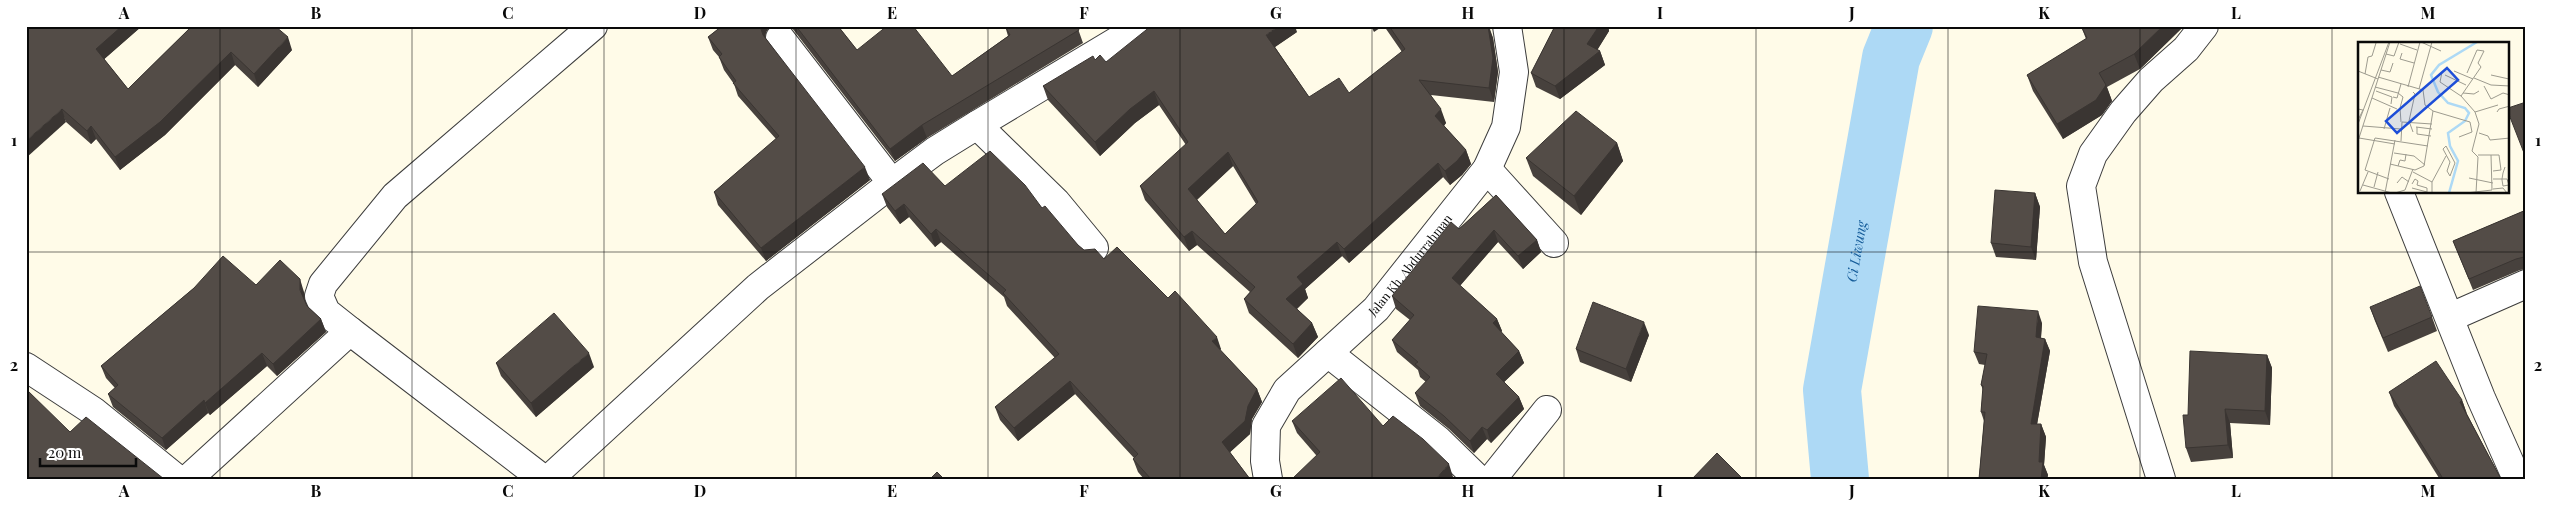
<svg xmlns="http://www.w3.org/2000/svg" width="2552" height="505" viewBox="0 0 2552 505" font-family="'Playfair Display',serif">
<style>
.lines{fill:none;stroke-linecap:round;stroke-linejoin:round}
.river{stroke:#add9f5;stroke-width:58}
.minor-casing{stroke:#3d3d3d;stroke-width:30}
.minor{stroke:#fff;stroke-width:28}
.wall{fill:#47413d;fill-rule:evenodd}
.shaded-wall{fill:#3a3532}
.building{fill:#534c47;stroke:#3a3532;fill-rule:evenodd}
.grid{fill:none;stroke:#0a0a0a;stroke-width:1;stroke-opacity:0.55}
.labels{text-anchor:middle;stroke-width:5;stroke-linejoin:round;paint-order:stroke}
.street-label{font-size:12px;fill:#0a0a0a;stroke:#fff}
.water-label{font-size:14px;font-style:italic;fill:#165d9a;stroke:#fff}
.inset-river{fill:none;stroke:#add9f5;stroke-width:2.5}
.inset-road{fill:none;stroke:#9d9b8f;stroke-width:1}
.view{fill:#1d4ed8;fill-opacity:0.15;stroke:#1d4ed8;stroke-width:2.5}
.inset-edge{fill:none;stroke:#0a0a0a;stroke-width:2.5}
.neatline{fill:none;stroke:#0a0a0a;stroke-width:2}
.grid-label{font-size:16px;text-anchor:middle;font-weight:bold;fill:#0a0a0a}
</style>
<rect width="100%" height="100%" fill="#fffbe8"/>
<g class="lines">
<path class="river" id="s1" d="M1840,479l-8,-89 59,-332 13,-32"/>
<g class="minor-casing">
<g id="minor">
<path d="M780,38l112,145"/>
<path d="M977,125l79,77 38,46"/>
<path d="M1487,169l67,74"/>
<path d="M2399,192l82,206 36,81"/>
<path d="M2451,317l75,-33"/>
<path d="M350,331l-24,-19 -7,-16 4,-12 72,-88 198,-170"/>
<path d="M1328,353l110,87 40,39"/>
<path d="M26,367l67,44 84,68"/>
<path d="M188,479l162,-148 193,148"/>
<path d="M549,479l209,-192 134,-104 43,-32 42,-26 165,-99"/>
<path id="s2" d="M1268,479l-3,-18 1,-35 21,-36 89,-81 111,-140 19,-42 8,-55 -7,-46"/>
<path d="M1492,479l55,-69"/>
<path d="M2161,479l-68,-217 -12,-76 12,-32 30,-42 28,-32 35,-31 18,-23"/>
</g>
</g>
<use href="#minor" class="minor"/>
</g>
<g class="wall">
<path d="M26,26h116l-38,33 24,30 64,-63 100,24 -34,37 -23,-22 -70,70 -45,35 -24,-31 -5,5 -25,-22z"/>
<path d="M722,26h48l-4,6 -1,5 105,143 -104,81 -48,-56 -4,-13 62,-53 -38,-43 -4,-12 -10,-14 -5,-13 -6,-7 -5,-13z"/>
<path d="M790,26h48l19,24 95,26 56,-40 -3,-10h72l6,17 -156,95 -32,23 -103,-133z"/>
<path d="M1384,26h105l4,12 5,34 -4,30 -63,-7 15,28 -2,3 22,24 5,14 -9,11 -12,10 -7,-8 -94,86 -7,-7 -37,33 3,9 -11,11 15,14 6,14 -20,21 -49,-45 -5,-14 6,-7 -53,-47 -8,6 -44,-51 -5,-14 46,-41 -27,-40 -24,18 -35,33 -52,-56 -5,-14 52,-26 11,2 191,-30 -22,15 34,50 40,-4 53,-41zM1233,166l23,38 -31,30 -28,-34z"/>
<path d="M1555,26h53l1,5 -12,19 3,1 5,14 -45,34 -24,-12 -5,-14z"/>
<path d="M2081,26h100l1,2 -42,41 -33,18 5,14 -10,14 -39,24 -30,-48 -6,-16 59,-36z"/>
<path d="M1617,143l6,18 -42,54 -48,-39 -7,-18z"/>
<path d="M945,186l97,22 36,37 6,5 20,9 64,39 53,51 -1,1 37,39 5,13 -10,17 -2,15 -20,18 20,27h-106l-6,-7 -5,-13 1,-1 -59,-64 -57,47 -18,-21 -5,-13 60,-49 -48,-52 -3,-9 -63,-55 -6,5 -26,-30 -9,7 -13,-17 -5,-13z"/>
<path d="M2035,193l5,14 -4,53 -40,-3 -5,-14z"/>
<path d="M1496,195l41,45 4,12 -18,17 -25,-27 -38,44 37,33 5,12 -1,1 18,19 5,12 -20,19 15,15 5,12 -33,34 -4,-4 -13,14 -25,-24 -29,-23 -5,-13 11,-11 -6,-5 -2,-7 -21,-18 -5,-12 18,-20 -14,-11 -4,-13 67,-67z"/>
<path d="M2526,210v59l-6,1 -47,20 -20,-49z"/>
<path d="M256,285l48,7 1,8 2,6 14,13 5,13 -49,44 -10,-10 -57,49 -2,-2 -42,37 -53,-43 -5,-13 7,-6 -9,-10 -5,-12 93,-78z"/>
<path d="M2370,307l62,10 5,14 -49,21 -13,-31z"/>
<path d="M2042,323l-1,15 4,1 5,12 -13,73h4l5,13 -2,28 4,10 -1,4h-68l5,-58 -3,-9 2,-22 -2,-5 4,-20 -6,-1 -5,-12z"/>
<path d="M1649,335l-18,47 -51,-20 -4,-13z"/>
<path d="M2267,355l5,13 -2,57 -40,-2 3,35 -42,4 -5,-14 2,-33z"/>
<path d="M496,363l98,4 -58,50 -35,-41z"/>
<path d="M2389,392l73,8 5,14 34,65 -62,-1 -45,-72z"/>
<path d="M1292,421l91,5 70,51 -137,-22 -19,-22z"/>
</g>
<g class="shaded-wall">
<path d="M122,26h20l-41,36 -5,-13z"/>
<path d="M760,26h10l-4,6 -1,8z"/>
<path d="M1279,26h16l2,6 -25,17 -6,-14z"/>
<path d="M1371,26h12l-9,6z"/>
<path d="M1488,26l5,12 5,34 -4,30 -5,-14z"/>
<path d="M1599,26h9l1,5 -16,26 7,-6 5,14 -45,34 -5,-13 32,-42z"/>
<path d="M2163,26h18l1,2 -42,41 -6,-15z"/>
<path d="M288,37l4,13 -34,37 -4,-13z"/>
<path d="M231,52l4,13 -70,70 -45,35 -5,-13z"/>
<path d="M2106,85l6,16 -10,14 -39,24 -6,-15z"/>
<path d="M1154,91l5,14 -24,18 -35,33 -5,-14 35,-33z"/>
<path d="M62,109l4,13 -40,36v-17z"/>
<path d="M1441,109l5,14 -6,7 -5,-14z"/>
<path d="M922,125l5,13 -32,23 -5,-12z"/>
<path d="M91,126l5,13 -5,5 -4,-13z"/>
<path d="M1617,143l6,18 -42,54 -7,-19z"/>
<path d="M1466,150l5,14 -9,11 -12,10 -5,-14z"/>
<path d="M1228,152l5,14 -40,37 -5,-14z"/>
<path d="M1438,163l5,14 -94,86 -5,-14z"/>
<path d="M865,167l5,13 -104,81 -5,-13z"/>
<path d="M2035,193l5,14 -4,53 -5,-13z"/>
<path d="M904,204l5,13 -9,7 -5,-13z"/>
<path d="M936,229l5,13 -6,5 -4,-13z"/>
<path d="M1494,230l4,12 -42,48 -4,-12z"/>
<path d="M1192,231l5,14 -8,6 -5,-14z"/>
<path d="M1537,240l4,12 -18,17 -5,-13z"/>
<path d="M1337,242l5,14 -37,33 3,9 -16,15 -6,-14 11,-22z"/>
<path d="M300,279l4,13 1,10 -5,-12z"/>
<path d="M2038,311l4,12 -2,27 -4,-13z"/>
<path d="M321,319l5,13 -49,44 -4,-12z"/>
<path d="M1497,319l5,12 -4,5 -5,-13z"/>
<path d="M1644,322l5,13 -18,47 -5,-13z"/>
<path d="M1312,323l6,14 -20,21 -5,-14z"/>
<path d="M1217,337l4,12 -5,5 -4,-13z"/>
<path d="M2045,339l5,12 -15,85 -4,-12z"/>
<path d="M1519,351l5,12 -24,23 -4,-12z"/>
<path d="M262,353l5,13 -57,49 -5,-12z"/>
<path d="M589,353l5,14 -58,50 -5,-14z"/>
<path d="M2267,355l5,13 -2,57 -5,-14z"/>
<path d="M1070,381l5,13 -57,47 -4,-13z"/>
<path d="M1257,389l5,13 -10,17 -2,15 -23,21 -5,-13 26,-36z"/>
<path d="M1519,397l5,12 -33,34 -4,-13z"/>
<path d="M204,400l4,13 -42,37 -4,-12z"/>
<path d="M2462,400l5,14 -7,-12z"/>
<path d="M2225,409l5,14 3,35 -5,-13z"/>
<path d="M2041,424l5,13 -2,28 4,10 -1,4h-6l-2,-17z"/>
<path d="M1482,427l5,12 -13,14 -4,-12z"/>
<path d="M1449,464l4,13 -1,2h-16z"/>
</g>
<g class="building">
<path d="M26,26h96l-26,23 32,40 64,-63h83l13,11 -34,37 -23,-22 -71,70 -45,35 -24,-31 -4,5 -25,-22 -36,32z"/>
<path d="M722,26h38l3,9 102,132 -104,81 -47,-56 65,-56 -46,-53 3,-2 -17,-24 3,-3 -14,-17z"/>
<path d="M796,26h42l19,24 30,-24h26l39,50 58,-41 -5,-9h72l2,4 -157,95 -32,24z"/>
<path d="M1151,26h128l-13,9 43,62 30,-19 10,15 56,-44 -16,-23h99l5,32 -4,30 -70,-8 22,29 -6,7 31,34 -9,11 -12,10 -7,-8 -94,86 -7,-7 -40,35 6,7 -17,15 26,24 -19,21 -49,-45 11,-12 -63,-56 -8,6 -44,-51 48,-44 -34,-51 -24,18 -35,33 -52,-56 50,-30 2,4 5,-5 6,7zM1228,152l30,50 -33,32 -37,-45z"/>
<path d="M1555,26h44l-12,18 13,7 -45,35 -24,-13z"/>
<path d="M2081,26h82l-29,28 -35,19 7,12 -10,15 -39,24 -30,-49 60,-37z"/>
<path d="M2526,102v56l-18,-46v-4z"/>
<path d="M1576,111l41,32 -43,53 -48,-38z"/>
<path d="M990,151l35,34 17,23 3,-2 33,39 6,5 11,-1 9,10 13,-12 51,51 7,-7 42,46 -5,4 45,48 -9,17 -3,15 -23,21 28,37h-53v-1l-1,1h-45l-18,-20 5,-5 -68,-73 -56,47 -19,-21 64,-53 -56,-61 3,-3 -70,-61 -5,5 -27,-30 -9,7 -13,-17 41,-31 22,23z"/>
<path d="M1995,190l40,3 -4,54 -40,-4z"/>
<path d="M1496,195l41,45 -19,16 -24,-26 -42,48 45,41 -4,4 26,28 -23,23 23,23 -32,33 -5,-3 -12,14 -26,-25 -29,-23 15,-16 -15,-13 3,-2 -26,-22 22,-25 -22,-19 59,-74 8,7z"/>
<path d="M2526,210v48l-2,-1 -8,2 -47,20 -16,-38z"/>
<path d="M223,256l33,29 24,-25 20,19v11l7,16 14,13 -48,45 -11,-11 -57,50 -1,-3 -42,38 -54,-44 10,-9 -17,-19 93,-78z"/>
<path d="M2420,286l12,31 -49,21 -13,-31z"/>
<path d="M1593,302l51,20 -18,47 -50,-20z"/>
<path d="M1978,306l60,5 -2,26 9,2 -14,85h10l-2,38h4l-2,17h-62l6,-67h-4l2,-26 -2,-1 6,-31 -13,-2z"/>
<path d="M554,313l35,40 -58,50 -35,-40z"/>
<path d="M2190,351l77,4 -2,56 -40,-2 3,36 -42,3 -3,-33h5z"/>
<path d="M2436,361l26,39 -2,2 41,77h-63l4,-2 -53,-85z"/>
<path d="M1341,378l42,48 10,-10 30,23 26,25 -13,15h-144l28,-27 -28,-31z"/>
<path d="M26,389l44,43 16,-15 78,62h-138v-30l2,-2 -2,-2z"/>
<path d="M1717,453l26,26h-51z"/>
<path d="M937,472l7,7h-14z"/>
</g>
<path class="grid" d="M220,26v453M412,26v453M604,26v453M796,26v453M988,26v453M1180,26v453M1372,26v453M1564,26v453M1756,26v453M1948,26v453M2140,26v453M2332,26v453M26,252h2500"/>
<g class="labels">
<g class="street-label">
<text dy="4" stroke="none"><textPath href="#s2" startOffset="271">Jalan Kh. Abdurrahman</textPath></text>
</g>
<g class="water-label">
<text dy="5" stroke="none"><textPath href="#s1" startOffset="230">Ci Liwung</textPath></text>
</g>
</g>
<g transform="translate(2358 42)">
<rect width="151" height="151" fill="#fffbe8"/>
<path class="inset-river" d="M91,151l9,-32 -8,-15 -2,-13 17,-12 4,-8 -4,-5 -17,-5 -10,-11 -7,-17 8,-10 38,-23"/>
<path class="inset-road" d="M63,0l20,9M42,2l17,6M44,11l-2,6 14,4M28,12l8,2 5,-14M23,28l9,2 3,-9M0,29l20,8M96,29l19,8M84,30l-2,10 21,14M109,31l10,-23 7,1 -6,12 3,4 -20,29 14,16 4,12 -7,27 6,6 -2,36M7,32l3,-17 4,-1 4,-13M87,33l21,10M133,33l18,4M20,35l45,13 2,15 8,6 -9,55 -9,4 -25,-6M116,36l17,7 19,1M126,44l7,13 12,-6 7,2M17,45l23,6M50,45l12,-45M61,47l13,-47M18,49l16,6 -1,7M55,50l2,2 -6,27 4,11M40,51l5,4 -3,11 1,14M105,51l11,1 5,-3M35,55l4,1 4,-14M14,56l25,11M0,67l5,1 -5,10M75,69l37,11 2,10 -13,5M117,70l23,-7M139,70l2,-3 11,-3M0,82l31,-82M5,84l38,3M58,85l16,2M59,85v7l14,2M26,87l6,-21M121,91l9,3 2,4 20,-2M1,96l36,6M0,99l32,-99M43,99l1,-19 30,2M88,104l9,17 -5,13 -3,-5 3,-9 -7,-13zM36,111l20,3 11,9M120,113h21l2,15 -8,1M40,124l2,-6 5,1 1,-7M55,130l19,10M111,136l24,5M31,137l-24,-9 10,-32 53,8M135,137h14l2,6 -6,1 -1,-6v-1l1,-6 2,-6M39,141l5,-6 7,5M54,142l3,-5 3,2 -1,4 10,3v5M5,143l29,8M16,145l4,-15M54,146l15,4M135,147l10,-1 4,5M2,149l8,-19M27,151l10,-53M37,151l10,-3 8,-21M74,151v-11l14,-26M108,151l26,-3 -1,-35"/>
<path class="view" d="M89,26l11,12 -61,53 -11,-12z"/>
<rect width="151" height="151" class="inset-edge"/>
</g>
<rect width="2552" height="505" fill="none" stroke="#ffffff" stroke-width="55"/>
<path d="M40 458v8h96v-8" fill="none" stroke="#0a0a0a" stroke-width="2.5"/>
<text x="48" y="458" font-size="15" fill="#0a0a0a" stroke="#ffffff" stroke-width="4" paint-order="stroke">20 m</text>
<rect x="28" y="28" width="2496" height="450" class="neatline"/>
<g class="grid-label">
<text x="124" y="19">A</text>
<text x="316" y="19">B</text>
<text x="508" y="19">C</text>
<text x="700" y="19">D</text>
<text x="892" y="19">E</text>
<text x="1084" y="19">F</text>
<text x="1276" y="19">G</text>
<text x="1468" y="19">H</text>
<text x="1660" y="19">I</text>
<text x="1852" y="19">J</text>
<text x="2044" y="19">K</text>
<text x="2236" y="19">L</text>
<text x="2428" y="19">M</text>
<text x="14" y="146">1</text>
<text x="2538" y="146">1</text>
<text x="14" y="371">2</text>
<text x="2538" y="371">2</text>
<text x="124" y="497">A</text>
<text x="316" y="497">B</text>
<text x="508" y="497">C</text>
<text x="700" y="497">D</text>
<text x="892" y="497">E</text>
<text x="1084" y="497">F</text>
<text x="1276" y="497">G</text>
<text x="1468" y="497">H</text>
<text x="1660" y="497">I</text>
<text x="1852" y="497">J</text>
<text x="2044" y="497">K</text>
<text x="2236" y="497">L</text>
<text x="2428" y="497">M</text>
</g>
</svg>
